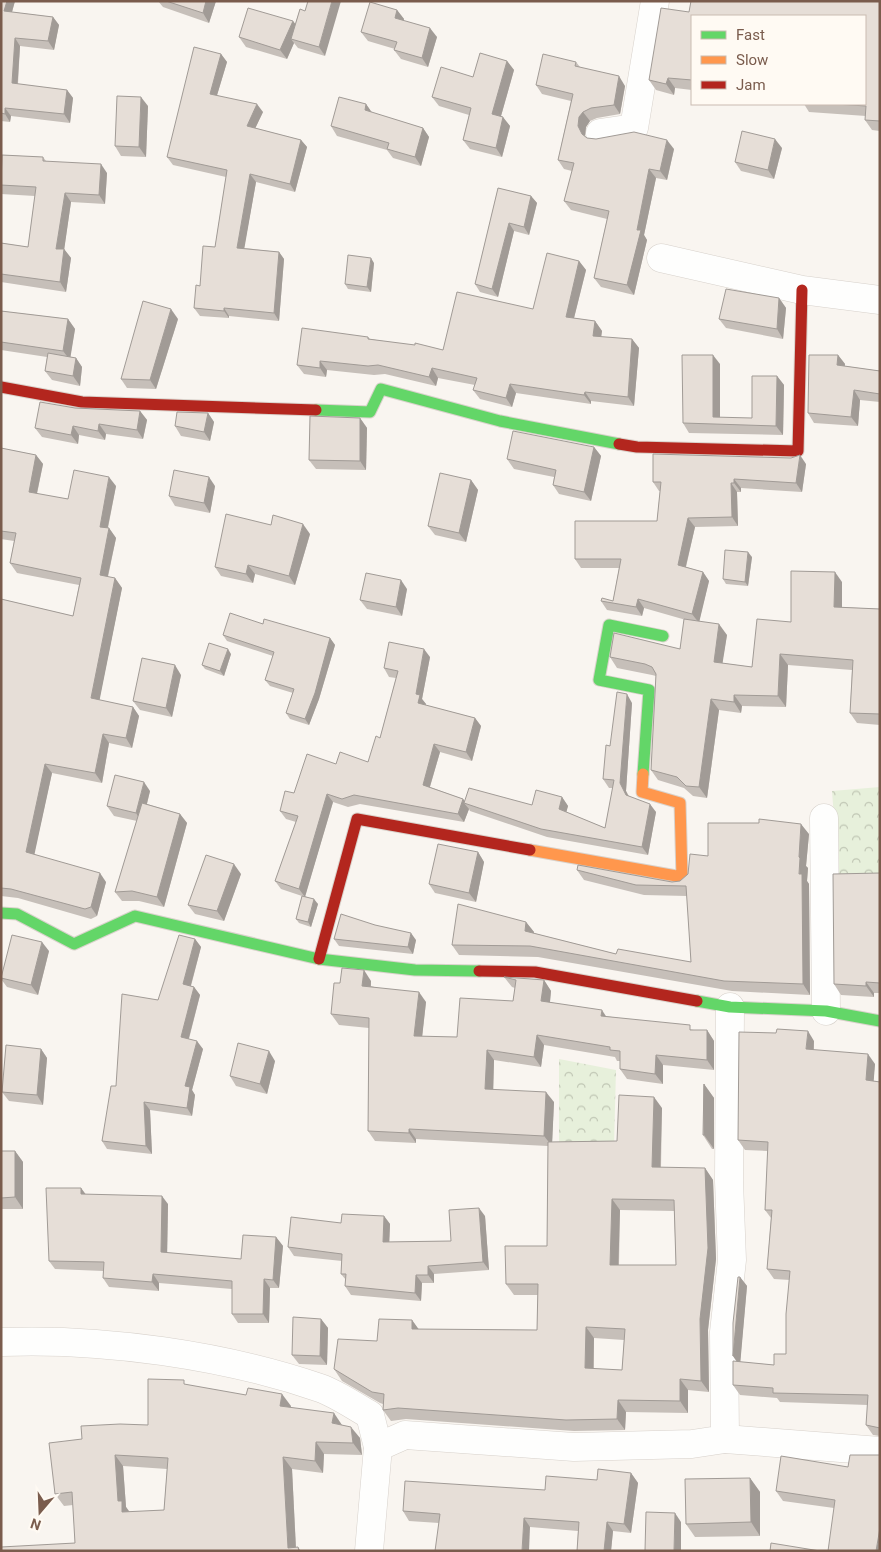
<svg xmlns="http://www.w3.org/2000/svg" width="881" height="1552" viewBox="0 0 881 1552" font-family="Roboto,sans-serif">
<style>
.park{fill:url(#park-crowns)}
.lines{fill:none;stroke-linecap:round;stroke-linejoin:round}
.street-casing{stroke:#d7d1cb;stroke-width:29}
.fast-casing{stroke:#d9d2cb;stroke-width:13}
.slow-casing{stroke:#d9d2cb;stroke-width:13}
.jam-casing{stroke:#d9d2cb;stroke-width:13}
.street{stroke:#fefefd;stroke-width:28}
.fast{stroke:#63d668;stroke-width:11}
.slow{stroke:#ff974d;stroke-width:11}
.jam{stroke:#b3261e;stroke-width:11}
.wall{fill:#c6bfb9;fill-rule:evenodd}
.shaded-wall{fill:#a19b96}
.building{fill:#e6ded7;stroke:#a19b96;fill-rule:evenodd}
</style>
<defs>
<pattern id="park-crowns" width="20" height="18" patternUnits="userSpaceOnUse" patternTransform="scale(1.25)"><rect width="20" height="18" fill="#e7f0db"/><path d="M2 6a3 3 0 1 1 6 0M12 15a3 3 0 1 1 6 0" fill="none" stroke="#c0c6b4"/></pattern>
</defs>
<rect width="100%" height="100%" fill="#f9f5f0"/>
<g class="park">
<path d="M880,787v87l-41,10 -7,-93z"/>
<path d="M559,1059l57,11 -2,76h-55z"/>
</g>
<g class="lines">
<g class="street-casing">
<g id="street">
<path d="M600,133l34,-5 21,-127"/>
<path d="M661,258l141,32 78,10"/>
<path d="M824,818l2,193"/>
<path d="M1,1342c102,-4 223,13 319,46 17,6 34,18 50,27l8,32 -9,104"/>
<path d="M725,1439l155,12"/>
<path d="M378,1447l27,-12 169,12 118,-3 33,-5 -1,-107 8,-72 -3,-79 1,-174"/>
</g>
</g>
<g class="fast-casing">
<g id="fast">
<path d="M316,410l54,2 11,-23 119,32 119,23"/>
<path d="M643,774l6,-84 -50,-10 10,-55 54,11"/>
<path d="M1,913l16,1 57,30 61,-28 184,43 96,11 64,1"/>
<path d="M697,1001l33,6 96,4 54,10"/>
</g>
</g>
<g class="slow-casing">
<path id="slow" d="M530,850l152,27 -2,-74 -38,-11 1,-18"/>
</g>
<g class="jam-casing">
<g id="jam">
<path d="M1,387l81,15 234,8"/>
<path d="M619,444l18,3 161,4 4,-161"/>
<path d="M319,959l38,-140 173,31"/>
<path d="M479,971l56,1 162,29"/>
</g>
</g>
<use href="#street" class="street"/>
<use href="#fast" class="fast"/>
<use href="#slow" class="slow"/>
<use href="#jam" class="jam"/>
</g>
<g class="wall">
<path d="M1,1h14l-3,11 41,5 6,8 -5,25 -34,-4 -2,38 49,6 6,8 -3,25 -59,-7 -1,6 -9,-1z"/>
<path d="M158,1h58l-7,22 -46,-16z"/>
<path d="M880,1v130l-8,-1 -7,-10 1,-4 -57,-4 -5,-8h61l-173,-88v74l-17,-2 -1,7 -18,-5 -7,-10 40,-68z"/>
<path d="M300,9l25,47 -27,-8 -4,-5 -7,16 -41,-12 -7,-10 54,-16 2,3z"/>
<path d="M397,10l7,9 -1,2 34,16 -9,30 -27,-8 -7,-9 1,-1 -27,-8 -7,-9z"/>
<path d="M221,54l6,8 -10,33 46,17 -8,16 46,12 6,7 -12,45 -39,-10 -12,66 35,4 5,7 -5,62 -50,-5v2l-29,-2 -6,-8 6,-22 15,-39 11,-70 -53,-12 -6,-8z"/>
<path d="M507,61l7,9 -13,46 9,10 -8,31 -32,-8 -7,-9 6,-25 -30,-9 -7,-9z"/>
<path d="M576,62l4,5 45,19 -5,28 -23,4 -7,3 -4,6 -1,9 2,2 87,11 -7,31 -11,-2 -12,57 3,5 -13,55 -33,-8 -7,-9 13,-59 -36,-9 -7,-9 8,-30 -8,-2 -6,-9 13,-59 -29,-7 -6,-9z"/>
<path d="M366,104l6,9 51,15 6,9 -8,29 -28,-8 -6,-8 -50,-14 -6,-10z"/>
<path d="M757,104h47l-46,1z"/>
<path d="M148,106l-2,51 -25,-1 -6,-10z"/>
<path d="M782,148l-8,31 -33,-8 -6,-9z"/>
<path d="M2,155l41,2 3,4 61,12 -2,31 -34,-2 -7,47 7,9 -5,34 -65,-10v-39l27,4 7,-51 -34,-2z"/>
<path d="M498,188l33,8 6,7 -8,32 -15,-4 -16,66 -18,-5 -5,-8z"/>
<path d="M579,261l7,9 -12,48 21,3 7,10 -1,6 31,2 7,9 -5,58 -43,-5v3l-75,-11 -4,14 -32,-8 -7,-9 2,-5 -37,-7 -2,8 -51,-12 -11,1 -47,-5 -1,7 -22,-3 -7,-9 71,-28 2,2 73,11 90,-41z"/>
<path d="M374,263l-3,29 -23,-3 -3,-5z"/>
<path d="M779,298l7,10 -3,31 -57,-11 -7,-9z"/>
<path d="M1,311l67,8 7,10 -5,28 6,1 6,9 -2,19 -28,-6 -7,-9 2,-14 -46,-7z"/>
<path d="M178,319l-22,70 -29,-1 -6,-9z"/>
<path d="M838,355l7,9v2l35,5v31l-20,-2 -2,26 -44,-3 -6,-10z"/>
<path d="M720,364v54h32l25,-42 7,9 -1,50 -94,-2 -6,-10z"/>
<path d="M75,408l65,3 7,9 -4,19 -37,-5 -1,6 -26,-5 -1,9 -36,-7 -7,-9z"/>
<path d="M208,413l6,9 -4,19 -29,-5 -6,-10z"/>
<path d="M360,418l7,10 -1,42 -50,-1 -7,-9z"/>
<path d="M594,447l7,9 -10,45 -32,-7 -6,-9 1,-8 -40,-8 -7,-10z"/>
<path d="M1,448l35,7 7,9 -6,30 31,5 48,-13 -8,42h1l7,10 -8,39 7,1 7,10 -23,112 34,7 6,9 -7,32 -23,-5 -7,40 -50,-10 -18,81 72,28 -9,34 -6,3 -73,-21 -17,-2v-297l72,17 6,-31 -62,-12 -7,-10 4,-22 -13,-2z"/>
<path d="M806,464l-4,28 -61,-4v4h-4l1,34 -43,1 -9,40 17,5 6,9 -10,40 28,14 -5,28 30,4 39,-45 51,-40v25l38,2v116l-23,-2 -7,-10 2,-43 -64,-5 -2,42 -44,-1 -1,7 -22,-3 -12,88 -14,-2 -9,-8 -26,-8 -7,-10 5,-94 -4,-1 -35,-7 -7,-11 70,-8 6,-29 -42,-12 -2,8 -35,-6 -6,-9h12l6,-33h-38l-6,-9 82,-38 3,-30h-1l-6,-9z"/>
<path d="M471,480l7,10 -12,52 -31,-7 -7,-9z"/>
<path d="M215,486l-5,27 -35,-7 -6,-10z"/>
<path d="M310,534l-15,51 -40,-11 -2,9 -32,-7 -6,-9z"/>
<path d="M752,557l-4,29 -22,-2 -3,-5z"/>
<path d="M407,589l-5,27 -35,-7 -7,-9z"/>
<path d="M263,624l67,14 5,7 -16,54 -10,26 -19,-6 -4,-6 7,-20 -23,-7 -5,-6 8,-24 -46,-15 -4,-6z"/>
<path d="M231,654l-7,22 -19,-7 -3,-4z"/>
<path d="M430,657l-8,42 4,5 -1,1 50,13 6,8 -9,35 -32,-9 -10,35 33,12 2,2 67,4 30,-8 6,9 -2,6 39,16 8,-40h-4l-6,-9 7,-33 22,-43 -6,88 3,5 27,16 -8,43 -101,-18 -77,-26 -1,-2 -5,13 -104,-18 -12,3 -15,-5 -28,94 13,8 -7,23 -12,-4 -3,-4 6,-23 -21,-7 -6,-8 21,-59 -10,-3 -6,-8 14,-18 42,-29 32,-2 12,-24 16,-60 -7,-1 -5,-9z"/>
<path d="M181,675l-9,42 -32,-7 -7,-9z"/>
<path d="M150,791l-3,13 33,10 7,9 -23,84 -25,-6h-17l-7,-9 22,-71 -23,-5 -7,-10z"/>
<path d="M809,834l-3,32 2,2 -1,13 2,3 1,111 -78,-4 -194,-34 -79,-2 -7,-10 74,-23 8,10 -1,1 83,21 75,8 -4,-66 -43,-1 -60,-15 -7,-10 95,12 8,-1 28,-25z"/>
<path d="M478,852l6,10 -8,40 -41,-9 -6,-9z"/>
<path d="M880,873v120h-6v4l-33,-2 -7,-11z"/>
<path d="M241,874l-17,47 -29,-7 -7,-9z"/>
<path d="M195,939l6,8 -10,39 3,1 6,8 -11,44 14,10 -11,41 3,5 -3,21 -42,-6 2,44 -45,-5 -5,-8 14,-55 42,-86z"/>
<path d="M334,939l82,1 -3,14 -74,-8z"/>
<path d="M49,951l-11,44 -31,-8 -6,-8v-3z"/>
<path d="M504,977l40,3 7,11 -1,11 56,14 88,14h13l7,11v29l-51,-5v19l-36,-5 -7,-10v-8h-3l-2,-4 -71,-12 -3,22 -47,-7 -1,29 61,13 -2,40 65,-1 45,-33 -1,60h44l8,12 3,79 -8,71 1,62 -21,-2v23l-62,-1 -1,18 -51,1 -168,-12 -15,2 -8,-11v-6l-3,-1 -38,-22 -8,-12 43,-28 35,-21 6,9 119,1 1,-35h-24l-8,-11 41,-38 1,-100 -132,-7v4l-41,-2 -7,-10 1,-103 -30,-3 -8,-11 9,-31 31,-2v5l55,16 -4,35h35l56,-36 2,-13 -3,-1zM620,1210l54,1 2,54h-57zM594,1338l30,2 -2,30 -28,-1z"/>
<path d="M814,1041v9l61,14 -2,17 7,1v354l-7,-1 -7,-10 2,-20 -88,-3 -3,-4 -37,-3 -7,-10 4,-23 -4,-6 7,-79 7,9 -7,76 34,3 12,-11 4,-74 -16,-1 -7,-10 4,-51 -6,-8 3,-59 -23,-1 -7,-10z"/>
<path d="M41,1049l6,9 -4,47 -34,-4 -7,-9z"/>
<path d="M275,1061l-8,33 -31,-8 -6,-10z"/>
<path d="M704,1084l10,14v51h-2l-9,-14z"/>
<path d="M1,1151h14l8,11v47h-22z"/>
<path d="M81,1188l4,6 83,10 -1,49 74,6 35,-22 7,9 -4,42h-9l-1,35h-31l-6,-9v-25l-73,-6v8l-50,-4 -6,-9v-7l-48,-2 -6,-8z"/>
<path d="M384,1216l6,8 -1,18 62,-1 34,-25 4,54 -55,4v9h-12l-1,18 -70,-6 -6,-9 1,-6 -5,-6 1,-13 -48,-5 -6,-9 53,-24z"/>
<path d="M321,1319l7,9 -1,37 -28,-1 -7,-9z"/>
<path d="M188,1385l103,21 -1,1 52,18 18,13 2,17 -38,-1 -1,19 -31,-4 4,78h2l3,4h-300l74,-8 -2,-38 -9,1 -9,-12 27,-55 66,-14zM123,1466l44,3 -3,41 -34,2 -4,-5z"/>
<path d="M848,1467l-14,41 -51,-7 -7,-10z"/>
<path d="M631,1473l7,10 -7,50 -18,-2 -2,20h-34l1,-20 -48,-4 -91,-4 -30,-2 -6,-10 142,-21z"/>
<path d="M750,1478l10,14v44l-65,1 -9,-13z"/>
</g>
<g class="shaded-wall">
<path d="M7,1h8l-5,18 -6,-8z"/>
<path d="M206,1h10l-7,22 -6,-10z"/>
<path d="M332,1h9l-16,55 -6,-9z"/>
<path d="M397,10l7,9 -3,9 -6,-10z"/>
<path d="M53,17l6,8 -5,25 -6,-9z"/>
<path d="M293,21l7,9 -9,9 3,4 -7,16 -7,-9z"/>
<path d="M430,28l7,9 -9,30 -6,-9z"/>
<path d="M15,38l5,8 -3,46 -5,-9z"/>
<path d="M221,54l6,8 -12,40 -5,-8z"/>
<path d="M507,61l7,9 -15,53 -7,-9z"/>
<path d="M619,76l6,10 -5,28 -6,-9z"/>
<path d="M668,78l7,10 -1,7 -8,-11z"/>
<path d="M67,90l6,8 -3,25 -6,-9z"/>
<path d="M141,97l7,9 -2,51 -7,-10z"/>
<path d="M257,104l6,8 -10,21 -6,-7z"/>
<path d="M366,104l7,10 -8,-4z"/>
<path d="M5,108l6,8 -1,6 -5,-8z"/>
<path d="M583,112l7,9 -4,6 -1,9 -3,-2 -4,-8 1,-9z"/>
<path d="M503,117l7,9 -8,31 -6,-9z"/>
<path d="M423,128l6,9 -8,29 -6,-9z"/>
<path d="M775,139l7,9 -8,31 -6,-9z"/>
<path d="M301,140l6,7 -12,45 -5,-8z"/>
<path d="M667,140l7,9 -7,31 -7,-9z"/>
<path d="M101,164l6,9 -2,31 -6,-9z"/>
<path d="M649,169l7,9 -12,57 3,5 -13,55 -7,-10 10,-55z"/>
<path d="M250,174l6,8 -13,74 -6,-8z"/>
<path d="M65,193l6,9 -8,56 -7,-9z"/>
<path d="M531,196l6,7 -8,32 -5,-8z"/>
<path d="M509,223l5,8 -16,66 -6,-8z"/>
<path d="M64,249l7,9 -5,34 -6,-10z"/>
<path d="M279,252l5,7 -5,62 -5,-8z"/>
<path d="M371,258l3,5 -3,29 -4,-5z"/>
<path d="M579,261l7,9 -14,56 -6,-9z"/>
<path d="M779,298l7,10 -3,31 -6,-10z"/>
<path d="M224,308l5,8v2l-5,-7z"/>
<path d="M171,309l7,10 -22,70 -6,-9z"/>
<path d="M68,319l7,10 -5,31 -7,-9z"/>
<path d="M595,321l7,10 -2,14 -7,-9z"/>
<path d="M632,339l7,9 -5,58 -6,-9z"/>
<path d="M713,355l7,9v60l-7,-7z"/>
<path d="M838,355l7,9 -2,11 -6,-10z"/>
<path d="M76,358l6,9 -2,19 -7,-10z"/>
<path d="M320,361l7,9 -1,7 -6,-9z"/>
<path d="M432,368l6,10 -2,8 -7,-9z"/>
<path d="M777,376l7,9 -1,50 -7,-9z"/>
<path d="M510,384l6,9 -4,14 -6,-9z"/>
<path d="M854,390l6,10 -2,26 -7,-9z"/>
<path d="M585,392l6,9v3l-7,-9z"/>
<path d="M140,411l7,9 -4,19 -6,-9z"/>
<path d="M208,413l6,9 -4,19 -6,-9z"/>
<path d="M360,418l7,10 -1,42 -6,-9z"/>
<path d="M99,424l7,10 -1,6 -7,-9z"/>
<path d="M73,426l6,9 -1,9 -7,-9z"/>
<path d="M594,447l7,9 -10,45 -7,-9z"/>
<path d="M36,455l7,9 -8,38 -6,-10z"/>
<path d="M800,455l6,9 -4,28 -6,-9z"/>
<path d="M109,477l7,9 -10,50 -6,-9z"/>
<path d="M209,477l6,9 -5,27 -6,-10z"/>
<path d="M734,479l7,9v4l-7,-9z"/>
<path d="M471,480l7,10 -12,52 -7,-9z"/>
<path d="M731,483l6,9 1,34 -6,-9z"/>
<path d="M688,518l7,9 -11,47 -6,-9z"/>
<path d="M303,524l7,10 -15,51 -6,-9z"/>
<path d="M109,528l7,10 -10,46 -6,-9z"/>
<path d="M748,552l4,5 -4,29 -3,-4z"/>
<path d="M248,565l7,9 -2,9 -7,-9z"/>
<path d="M703,572l6,9 -10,42 -7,-9z"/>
<path d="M835,572l7,10v35l-8,-10z"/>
<path d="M115,578l7,10 -24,120 -7,-10z"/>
<path d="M401,580l6,9 -5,27 -6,-9z"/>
<path d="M638,599l6,9 -2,8 -6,-9z"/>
<path d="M719,624l8,11 -6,38 -7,-11z"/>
<path d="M330,638l5,7 -16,54 -10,26 -4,-6z"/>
<path d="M228,649l3,5 -7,22 -4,-5z"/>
<path d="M424,649l6,8 -8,42 4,5 -2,7 -6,-8 -2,-9z"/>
<path d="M780,654l8,11 -2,42 -8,-11z"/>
<path d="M175,665l6,10 -9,42 -6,-9z"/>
<path d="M627,694l5,9 -6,88 6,13 -6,-9 -6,-12z"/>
<path d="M734,695l8,11 -1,7 -7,-11z"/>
<path d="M711,699l8,11 -12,88 -8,-11z"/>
<path d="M133,707l6,9 -7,32 -6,-10z"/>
<path d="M475,718l6,8 -9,35 -6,-9z"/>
<path d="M103,734l6,9 -7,40 -7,-10z"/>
<path d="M434,744l6,8 -12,41 -5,-8z"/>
<path d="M45,764l7,9 -19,88 -7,-9z"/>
<path d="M144,782l6,9 -8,32 -6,-10z"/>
<path d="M327,794l6,8 -28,95 -6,-8z"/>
<path d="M562,797l6,9 -3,11 -6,-8z"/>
<path d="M463,799l4,5 -3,-1 5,6 -5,13 -6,-8z"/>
<path d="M650,804l6,8 -8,43 -6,-8z"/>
<path d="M180,814l7,9 -23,84 -7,-10z"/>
<path d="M801,824l8,10 -3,32 2,2 -1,13 2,3 1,111 -7,-11 -4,-127z"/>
<path d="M478,852l6,10 -8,40 -7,-9z"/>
<path d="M234,864l7,10 -17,47 -7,-10z"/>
<path d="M100,873l6,9 -9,34 -6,-9z"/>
<path d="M314,899l4,5 -7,23 -3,-5z"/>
<path d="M526,922l8,10 -2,10 -7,-11z"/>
<path d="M411,933l5,7 -3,14 -5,-7z"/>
<path d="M195,939l6,8 -12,45 -6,-8z"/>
<path d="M42,942l7,9 -11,44 -7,-10z"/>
<path d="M364,970l7,11 -1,15 -8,-10z"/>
<path d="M544,980l7,11 -2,20 -8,-10z"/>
<path d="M866,982l8,11v4l-8,-11z"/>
<path d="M194,987l6,8 -13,50 -6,-8z"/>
<path d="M419,992l7,10 -5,45 -7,-11z"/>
<path d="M602,1010l7,11 -8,-5z"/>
<path d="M707,1030l7,11v29l-7,-10z"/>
<path d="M808,1031l6,10 -1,18 -7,-10z"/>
<path d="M537,1035l7,10 -3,22 -7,-10z"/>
<path d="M197,1041l6,8 -11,41 3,5 -3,21 -5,-8 -2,-22z"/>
<path d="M41,1049l6,9 -4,47 -6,-10z"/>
<path d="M487,1050l7,10 -1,39 -8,-10z"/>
<path d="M269,1051l6,10 -8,33 -7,-10z"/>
<path d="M868,1054l7,10 -2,26 -7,-10z"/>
<path d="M656,1055l7,10v19l-8,-10z"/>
<path d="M704,1084l10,14v51l-10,-14z"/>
<path d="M546,1092l8,10 -2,44 -8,-10z"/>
<path d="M654,1097l8,11 -2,71 -8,-12z"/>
<path d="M144,1102l6,8 2,44 -6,-8z"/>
<path d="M409,1129l7,10v4l-7,-10z"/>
<path d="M15,1151l8,11v47l-8,-12z"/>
<path d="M705,1168l8,12 3,79 -8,71 1,62 -8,-11 -1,-62z"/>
<path d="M81,1188l6,8 -6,-2z"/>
<path d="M162,1196l6,8 -1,57 -6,-9z"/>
<path d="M612,1199l8,11 -2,67 -8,-12z"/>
<path d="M479,1208l6,8 4,54 -6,-8z"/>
<path d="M384,1216l6,8 -1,26 -6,-8z"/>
<path d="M276,1237l7,9 -4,42 -6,-8z"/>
<path d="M428,1266l6,8v9l-6,-8z"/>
<path d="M153,1274l6,9v8l-7,-9z"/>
<path d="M416,1275l6,8 -1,18 -6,-8z"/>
<path d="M740,1277l7,9 -7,80 -7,-10z"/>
<path d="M264,1279l6,9 -1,35 -6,-9z"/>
<path d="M321,1319l7,9 -1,37 -7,-9z"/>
<path d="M412,1320l8,11 -8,-2z"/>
<path d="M586,1327l8,11 -1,42 -8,-12z"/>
<path d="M680,1379l8,11v23l-8,-12z"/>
<path d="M282,1394l9,12 -2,11 -9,-11z"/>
<path d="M618,1400l8,12 -1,18 -8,-11z"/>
<path d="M334,1413l8,12 -10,-2z"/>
<path d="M351,1427l9,11 2,17 -9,-12z"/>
<path d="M316,1442l8,12 -1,19 -8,-12z"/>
<path d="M115,1455l8,11 3,41 4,6 -8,-1 -4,-11z"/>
<path d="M283,1457l9,12 4,82 -8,-3z"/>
<path d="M631,1473l7,10 -7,50 -7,-9z"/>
<path d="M750,1478l10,14v44l-9,-14z"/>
<path d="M675,1513l6,9v29h-7z"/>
<path d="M524,1518l6,9 -1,24h-7z"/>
<path d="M607,1522l6,9 -2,20h-7z"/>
<path d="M880,1528v23h-4z"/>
</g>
<g class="building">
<path d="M1,1h6l-3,10 49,6 -5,24 -33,-3 -3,45 55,7 -3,24 -59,-6v6l-4,-1z"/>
<path d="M166,1h40l-3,12z"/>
<path d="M308,1h24l-13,46 -28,-8 9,-30 5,2z"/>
<path d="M691,1h189v120l-15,-1 1,-14 -31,-2h30v-88h-173v64l-24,-2 -2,6 -17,-4 12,-72 28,4z"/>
<path d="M370,2l27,8 -2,8 35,10 -8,30 -28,-8 3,-8 -36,-10z"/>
<path d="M248,8l45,13 -13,29 -41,-13z"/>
<path d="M194,47l27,7 -11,40 47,10 -10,22 54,14 -11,44 -40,-10 -13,74 42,4 -5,61 -50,-5v3l-30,-3 2,-23 4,1 3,-40 12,1 12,-77 -60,-13z"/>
<path d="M480,53l27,8 -15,53 11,3 -7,31 -33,-8 8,-32 -39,-11 9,-30 32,10z"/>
<path d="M543,54l33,8 -1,4 44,10 -5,29 -23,3 -8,4 -4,5 -1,9 4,8 5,4 9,1 38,-7 33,8 -7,31 -11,-2 -12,61h4l-14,55 -33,-7 15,-67 -45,-10 10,-38 -16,-3 15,-66 -37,-9z"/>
<path d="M117,96l24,1 -2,50 -24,-1z"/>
<path d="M339,97l27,7 -1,6 58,18 -8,29 -28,-8 2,-6 -58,-17z"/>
<path d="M742,131l33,8 -7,31 -33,-8z"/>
<path d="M2,155l41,2v4l58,3 -2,31 -34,-2 -9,56h8l-4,33 -59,-8v-31l27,4 8,-60 -35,-2z"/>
<path d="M498,188l33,8 -7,31 -15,-4 -17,66 -17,-5z"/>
<path d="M547,253l32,8 -13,56 29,4 -2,15 39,3 -4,58 -43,-5 -1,3 -74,-11 -4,14 -33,-8 4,-12 -45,-10 -3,9 -51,-12 -10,1 -48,-5v7l-23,-3 5,-37 66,9v2l47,6v-2l28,7 14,-58 76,17z"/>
<path d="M348,255l23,3 -4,29 -22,-3z"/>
<path d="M726,289l53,9 -2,31 -58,-10z"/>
<path d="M143,301l28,8 -21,71 -29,-1z"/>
<path d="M1,311l67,8 -5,32 -62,-9z"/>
<path d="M48,353l28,5 -3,18 -28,-5z"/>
<path d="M682,355h31v62l39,1v-42h25l-1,50 -93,-3z"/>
<path d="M809,355h29l-1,10 43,6v23l-26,-4 -3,27 -43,-4z"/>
<path d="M40,402l35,6 65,3 -3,19 -38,-6 -1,7 -25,-5 -2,9 -36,-7z"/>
<path d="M177,412l31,1 -4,19 -29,-6z"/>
<path d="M310,416l50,2v43l-51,-1z"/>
<path d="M513,431l81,16 -10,45 -31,-7 3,-15 -49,-11z"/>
<path d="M1,448l35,7 -7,37 39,7 6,-29 35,7 -9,50 9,1 -9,47 15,3 -24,120 42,9 -7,31 -23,-4 -8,39 -50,-9 -19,88 74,21 -9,34 -6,2 -74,-20 -10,-1v-289l72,17 8,-38 -71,-15 6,-30 -15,-2z"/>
<path d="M653,454l138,4 9,-3 -4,28 -62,-4v4h-3l1,34 -44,1 -10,47 25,7 -11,42 -54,-15 -2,8 -35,-6 1,-3 11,3 8,-42h-46v-38h82l4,-39h-8z"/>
<path d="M174,470l35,7 -5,26 -35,-7z"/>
<path d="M440,473l31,7 -12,53 -31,-7z"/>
<path d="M226,514l45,11 2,-10 30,9 -14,52 -41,-11 -2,9 -31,-7z"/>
<path d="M725,550l23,2 -3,30 -22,-3z"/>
<path d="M791,571l44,1 -1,35 46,2v105l-30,-1 3,-53 -73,-6 -2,42 -44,-1v7l-23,-3 -12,88 -13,-1 -9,-9 -26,-7 5,-96 -4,-7 -7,-3 -35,-7 4,-24 66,16 4,-30 35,5 -5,38 38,5 5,-48 34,3z"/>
<path d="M366,573l35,7 -5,27 -36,-7z"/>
<path d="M230,613l33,11 1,-5 66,19 -15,55 -10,26 -19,-6 8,-24 -29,-9 9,-28 -51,-17z"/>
<path d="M389,642l35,7 -8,45 4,1 -2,8 57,15 -9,34 -32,-8 -11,41 40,14 -5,15 -104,-19 -12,4 -15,-5 -28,95 -24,-8 23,-65 -18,-5 5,-20 9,2 13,-39 29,10 4,-12 28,10 8,-26 4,2 18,-67 -14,-3z"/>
<path d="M209,643l19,6 -8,22 -18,-6z"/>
<path d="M142,658l33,7 -9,43 -33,-7z"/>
<path d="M617,692l10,2 -7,89 6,12 24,9 -8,43 -101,-18 -77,-26 5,-15 63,17 4,-15 26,7 -3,12 46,19 9,-48 -11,-1 3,-34 4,1z"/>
<path d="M115,775l29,7 -8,31 -29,-7z"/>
<path d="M142,803l38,11 -23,83 -25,-6 -17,1z"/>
<path d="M759,819l42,5 -2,33 1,1 -1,16h3l1,110 -79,-3 -194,-35 -78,-1 6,-41 68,18 -1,9 91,23 2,-5 73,13 -5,-76 -50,-1 -59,-15 1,-5 94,17 8,-1 8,-7 2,-20 18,2v-33h51z"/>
<path d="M438,844l40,8 -9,41 -40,-9z"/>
<path d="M206,855l28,9 -17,47 -29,-6z"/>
<path d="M880,873v110l-14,-1v4l-32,-2 -1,-110z"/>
<path d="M302,896l12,3 -6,23 -12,-3z"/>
<path d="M341,914l34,11 36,8 -3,14 -74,-8z"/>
<path d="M12,935l30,7 -11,43 -30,-7z"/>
<path d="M179,935l16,4 -12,45 11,3 -13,50 16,4 -12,45 5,1 -3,21 -43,-6 2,44 -44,-5 9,-55h5l6,-92 36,6z"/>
<path d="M342,968l22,2 -2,16 57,6 -5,44 43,1 3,-39 53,3 3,-21 -12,-3 40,3 -3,21 61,9 -1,6 89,9v5h17v30l-51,-5 -1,19 -35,-5v-18l-10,-1v-3l-73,-12 -3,22 -47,-7 -2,39 61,3 -2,44 -135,-7v4l-41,-2 1,-113 -38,-4 3,-31h6z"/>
<path d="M777,1029l31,2 -2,18 62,5 -2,26 14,2v346l-14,-3 2,-30 -95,-2v-5l-40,-3v-24l41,4v-11h12v-40l4,-43 -23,-2 5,-59h-7l3,-68 -30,-2 1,-108 37,1z"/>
<path d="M238,1043l31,8 -9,33 -30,-8z"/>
<path d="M6,1045l35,4 -4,46 -35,-3z"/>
<path d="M704,1084v51h-1z"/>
<path d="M619,1095l35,2 -2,70 53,1 3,80 -8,71 1,62 -21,-2v22l-62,-1 -1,19 -51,1 -168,-12 -15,2 1,-16 -12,-2 -38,-23 4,-30 39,2 2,-22 33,1v9l125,1 1,-46h-32l-1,-38h42l1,-104 69,-1zM612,1199l62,1 2,65h-66zM586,1327l39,2 -3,41 -37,-2z"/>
<path d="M1,1151h14v46l-14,1z"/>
<path d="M46,1188h35v6l81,2 -1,56 80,7 2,-24 33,2 -3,43 -9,-1 -1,35h-31v-33l-79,-7 -1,8 -49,-4 1,-16 -55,-1z"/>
<path d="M479,1208l4,54 -55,4v9h-12l-1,18 -70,-7 1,-12h-5l1,-20 -54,-7 3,-30 50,6 1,-9 42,2 -1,26 68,-1 -2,-31z"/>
<path d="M738,1277h2l-7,79v-33z"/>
<path d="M293,1317l28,2 -1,37 -28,-1z"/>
<path d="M148,1379l36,1v4l62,11 2,-7 34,6 -2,12 54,7 -2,10 19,4 2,16 -37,-1 -1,19 -32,-4 5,91 10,-1 1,4h-298v-4l74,-4 -3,-51 -17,2 -6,-51 33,-4 -1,-13 39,-2 28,1zM115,1455l53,3 -4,52 -42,2v-11h-4z"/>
<path d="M850,1455h30v73l-4,23h-48l7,-51 -59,-9 5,-35 67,11z"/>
<path d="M598,1469l33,4 -7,51 -17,-2 -3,29h-27l2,-29 -55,-4 -2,33h-87l5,-37 -37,-3 2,-30 140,9 1,-14 51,4z"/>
<path d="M750,1478l1,44 -65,2 -1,-45z"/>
<path d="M646,1512l29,1 -1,38h-29z"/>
<path d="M771,1543l49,8h-50z"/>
</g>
<rect width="881" height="1552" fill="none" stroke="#7a5c4d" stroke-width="5"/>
<rect x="691" y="15" width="175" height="90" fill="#fffaf3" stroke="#cabbb1"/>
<rect x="701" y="31" width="25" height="8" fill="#63d668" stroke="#cabbb1"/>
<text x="736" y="40" font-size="15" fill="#7a5c4d">Fast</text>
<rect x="701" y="56" width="25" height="8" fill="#ff974d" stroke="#cabbb1"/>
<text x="736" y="65" font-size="15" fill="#7a5c4d">Slow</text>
<rect x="701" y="81" width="25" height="8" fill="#b3261e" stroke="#cabbb1"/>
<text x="736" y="90" font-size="15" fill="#7a5c4d">Jam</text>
<g transform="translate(40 1512) rotate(199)" stroke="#fffaf3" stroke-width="4" paint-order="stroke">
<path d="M0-4L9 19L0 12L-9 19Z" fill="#7a5c4d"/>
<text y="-8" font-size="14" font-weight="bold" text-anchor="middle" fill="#7a5c4d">N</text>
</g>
</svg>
